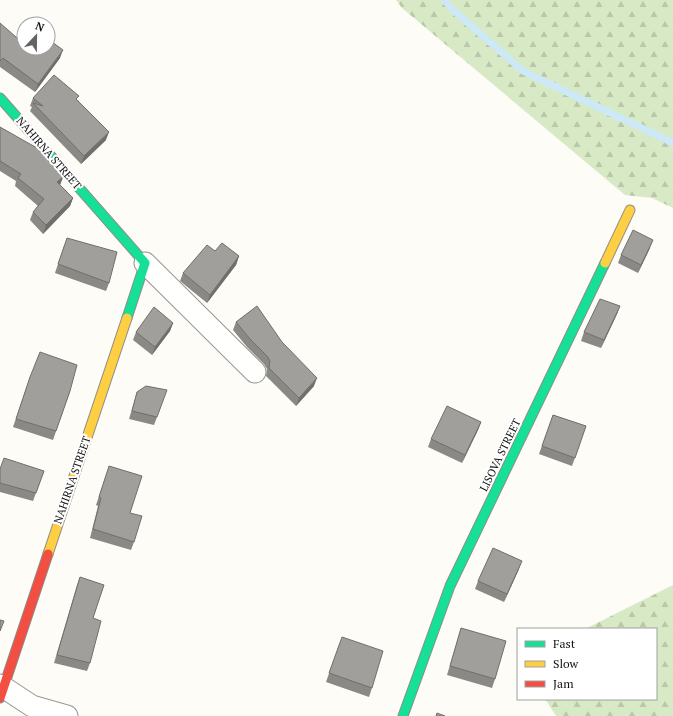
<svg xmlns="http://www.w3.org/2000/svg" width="673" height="716" viewBox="0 0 673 716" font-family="'PT Serif',serif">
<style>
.forest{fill:url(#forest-firs)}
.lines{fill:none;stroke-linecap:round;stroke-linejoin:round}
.stream{stroke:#cde8f7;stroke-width:7}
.street-casing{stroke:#979795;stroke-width:23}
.fast-casing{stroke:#8e8d8b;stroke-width:11}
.slow-casing{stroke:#8e8d8b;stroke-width:11}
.jam-casing{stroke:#8e8d8b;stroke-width:11}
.street{stroke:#fffffe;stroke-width:21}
.fast{stroke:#16e098;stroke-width:9}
.slow{stroke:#ffcf43;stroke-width:9}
.jam{stroke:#f24e42;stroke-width:9}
.wall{fill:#8a8986}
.shaded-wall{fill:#716f6d}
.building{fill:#a19f9c;stroke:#716f6d}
.labels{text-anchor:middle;stroke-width:4;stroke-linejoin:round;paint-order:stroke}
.street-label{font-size:11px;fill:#111;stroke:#fff}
</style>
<defs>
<pattern id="forest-firs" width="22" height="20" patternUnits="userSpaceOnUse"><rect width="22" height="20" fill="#d8eac5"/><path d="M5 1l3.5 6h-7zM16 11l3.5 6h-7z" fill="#b8c8a8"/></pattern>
</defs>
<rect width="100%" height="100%" fill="#fdfcf7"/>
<g class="forest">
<path d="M396,0h277v208l-21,-10 -27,-3 -223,-187z"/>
<path d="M673,585v131h-117l-11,-17h111v-70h-71z"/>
</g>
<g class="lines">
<path class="stream" d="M444,0l9,10 70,61 150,72"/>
<g class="street-casing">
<g id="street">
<path d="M145,263l110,109"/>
<path d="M0,685l32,21 35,10"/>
</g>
</g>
<g class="fast-casing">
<g id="fast">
<path d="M0,98l145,165 -18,55"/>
<path d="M403,716l47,-130 155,-323"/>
</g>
</g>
<g class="slow-casing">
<g id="slow">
<path d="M605,263l25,-53"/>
<path d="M48,554l79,-236"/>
</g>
</g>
<g class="jam-casing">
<path id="jam" d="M0,698l48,-144"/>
</g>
<use href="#street" class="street"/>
<use href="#fast" class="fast"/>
<use href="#slow" class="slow"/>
<use href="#jam" class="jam"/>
</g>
<g class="wall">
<path d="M0,23l24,25 36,10 -25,34 -35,-25z"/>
<path d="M33,98l45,2 28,40 -25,24 -51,-53 2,-4 -2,-1z"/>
<path d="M0,127l63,50 -3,8 13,13 -3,8 -27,28 -13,-14 3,-8 5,-6 -23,-20 1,-5 -16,-10z"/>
<path d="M64,246l45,37 -3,8 -51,-18z"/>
<path d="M650,248l-12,25 -20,-10 3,-8z"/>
<path d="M215,251l24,5 -3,9 -29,38 -27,-22 3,-8z"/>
<path d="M620,306l-3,8 -16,34 -20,-7 3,-9z"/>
<path d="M236,322l46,20 32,44 -18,20 -30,-30 1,-7 -3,-5 -17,-17 -14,-17z"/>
<path d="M173,323l-3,8 -18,24 -19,-15 3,-8z"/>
<path d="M30,377l40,14 -17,49 -40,-13z"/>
<path d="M137,392l20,25 -3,8 -25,-6z"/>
<path d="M553,415l33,11 -14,40 -33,-12z"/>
<path d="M481,422l-3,8 -16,33 -34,-16 3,-8z"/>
<path d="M0,469l44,2 -11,30 -33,-9z"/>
<path d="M106,475l24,38 4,29 -3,8 -41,-12 8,-32 -2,-1z"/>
<path d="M519,569l-15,33 -29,-13 3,-8z"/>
<path d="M80,577l13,41 -3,45 -3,8 -33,-8 23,-78z"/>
<path d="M461,628l34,51 -3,9 -45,-13z"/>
<path d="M339,645l33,43 -3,9 -43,-15z"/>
</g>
<g class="shaded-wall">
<path d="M63,50l-3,8 -25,34 3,-8z"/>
<path d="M109,132l-3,8 -25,24 3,-8z"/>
<path d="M63,177l-3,8 -3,-3z"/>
<path d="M73,198l-3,8 -27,28 3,-9z"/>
<path d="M653,240l-3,8 -12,25 3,-8z"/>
<path d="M239,256l-3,9 -29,38 3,-8z"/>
<path d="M620,306l-3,8 -16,34 3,-8z"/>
<path d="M173,323l-3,8 -18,24 3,-8z"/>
<path d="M317,378l-3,8 -18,20 3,-8z"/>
<path d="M481,422l-3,8 -16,33 3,-8z"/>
<path d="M522,561l-3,8 -15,33 3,-8z"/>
</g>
<g class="building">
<path d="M0,23l24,21v4h24v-9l15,11 -25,34 -35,-26 -3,3z"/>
<path d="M54,75l25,21 -3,3 33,33 -25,24 -51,-53 10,3 -10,-8z"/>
<path d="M0,127l37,21 26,29 -6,5 16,16 -27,27 -13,-13 11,-13 -26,-21 3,-4 -21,-13z"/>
<path d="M633,230l20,10 -12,25 -20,-10z"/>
<path d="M67,238l50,14 -8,31 -51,-19z"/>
<path d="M222,243l17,13 -29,39 -27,-22 24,-28 8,6z"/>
<path d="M600,299l20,7 -16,34 -20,-8z"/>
<path d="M257,306l25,36 35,36 -18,20 -30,-30 1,-7 -3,-5 -17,-17 -14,-17z"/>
<path d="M154,307l19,16 -18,24 -19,-15z"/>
<path d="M40,352l37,13 -7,26 -14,40 -40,-12 14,-42z"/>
<path d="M146,386l21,4 -10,27 -25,-6 5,-19z"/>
<path d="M447,406l34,16 -16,33 -34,-16z"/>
<path d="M553,415l33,11 -11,32 -33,-12z"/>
<path d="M4,458l40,13 -8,22 -36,-10v-14z"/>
<path d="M109,466l33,10 -12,37 12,3 -8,26 -41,-13 8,-31 -2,-1z"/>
<path d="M493,548l29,13 -15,33 -29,-13z"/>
<path d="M80,577l24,8 -11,33 8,3 -11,42 -33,-8z"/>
<path d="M0,620l4,1 -4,10z"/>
<path d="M461,628l45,13 -11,38 -45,-13z"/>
<path d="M342,637l41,14 -11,37 -43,-15z"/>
<path d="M437,713l8,3h-9z"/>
</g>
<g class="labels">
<g class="street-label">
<text transform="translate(49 153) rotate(49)" y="4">NAHIRNA STREET</text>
<text transform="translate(500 455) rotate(-64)" y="4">LISOVA STREET</text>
<text transform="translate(72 480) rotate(-71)" y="4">NAHIRNA STREET</text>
</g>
</g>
<rect x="517" y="628" width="140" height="72" fill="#ffffff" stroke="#a0a0a0"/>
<rect x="525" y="641" width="20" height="6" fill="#16e098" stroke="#a0a0a0"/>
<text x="553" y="648" font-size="12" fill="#111111">Fast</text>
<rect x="525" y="661" width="20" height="6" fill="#ffcf43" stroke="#a0a0a0"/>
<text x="553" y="668" font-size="12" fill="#111111">Slow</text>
<rect x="525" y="681" width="20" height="6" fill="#f24e42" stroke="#a0a0a0"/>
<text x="553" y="688" font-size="12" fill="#111111">Jam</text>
<g transform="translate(36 36) rotate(22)"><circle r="19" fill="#ffffff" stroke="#a0a0a0"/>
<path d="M0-3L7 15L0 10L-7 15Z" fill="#646362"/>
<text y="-6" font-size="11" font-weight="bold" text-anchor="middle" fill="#111111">N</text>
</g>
</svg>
